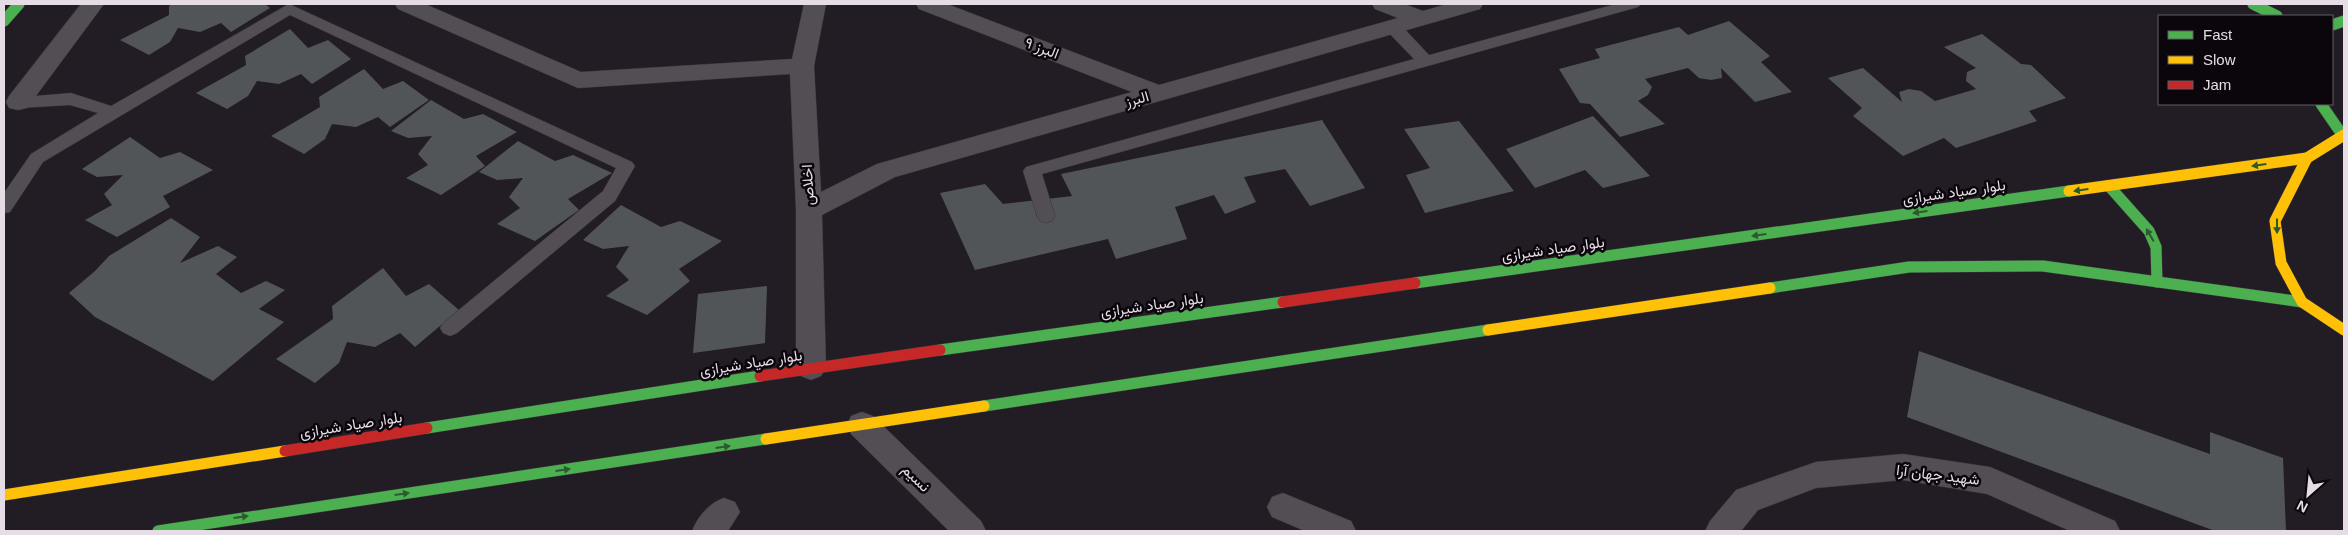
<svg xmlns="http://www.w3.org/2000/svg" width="2348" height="535" viewBox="0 0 2348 535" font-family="Arial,Vazirmatn,sans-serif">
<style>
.building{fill:#525558}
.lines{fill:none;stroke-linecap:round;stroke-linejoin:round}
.lane-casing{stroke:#3a363b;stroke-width:1}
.street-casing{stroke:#3a363b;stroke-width:1}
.fast-casing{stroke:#3a363b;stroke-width:12}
.slow-casing{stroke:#3a363b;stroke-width:12}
.jam-casing{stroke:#3a363b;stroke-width:12}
.lane{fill:#534e54;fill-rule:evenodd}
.street{fill:#534e54;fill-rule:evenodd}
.fast{stroke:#4caf50;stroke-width:11}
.slow{stroke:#ffc107;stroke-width:11}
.jam{stroke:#c62828;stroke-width:11}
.oneway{fill:#2c5a2e}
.labels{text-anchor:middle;stroke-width:5;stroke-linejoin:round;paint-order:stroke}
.street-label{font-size:15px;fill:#e5dce6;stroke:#0b060b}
</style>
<rect width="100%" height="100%" fill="#221c24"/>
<g class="building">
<path d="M172,4h93l5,4 -39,24 -10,-9 -21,9 -22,-4 -8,14 -21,13 -29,-15 49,-25v-9z"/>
<path d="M1729,21l41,35 -9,6 31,30 -37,10 -34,-34 1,10 -11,2 -12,-2 -11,-10 -43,11 7,8 -4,8 -10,6 27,23 -45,13 -30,-33 -10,-1 -21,-34 41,-11 -5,-9 84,-22 9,8z"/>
<path d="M290,29l18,19 20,-8 23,19 -39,25 -11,-10 -22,10 -22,-3 -9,15 -21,13 -31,-16 50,-28 -1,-9z"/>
<path d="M1982,34l39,30 10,1 35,33 -37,13 8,10 -81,27 -12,-10 -41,18 -50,-40 9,-8 -34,-30 35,-10 39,34 -3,-10 10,-3 12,2 14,10 41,-12 -10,-8 1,-9 9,-4 -32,-21z"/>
<path d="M364,69l19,20 20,-8 26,19 -39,27 -12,-10 -22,10 -24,-3 -7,15 -21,15 -33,-18 49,-29 -1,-10z"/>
<path d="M431,100l33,19 19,-5 34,18 -41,24 9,10 -44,29 -35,-17 22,-13 -10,-11 14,-18 -24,2 -17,-7z"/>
<path d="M1593,116l57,60 -47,12 -18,-18 -50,18 -29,-39z"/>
<path d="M1322,120l43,68 -55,18 -25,-37 -41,8 12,25 -31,12 -11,-19 -39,12 12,32 -71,20 -8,-20 -133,31 -35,-77 45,-9 18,20 69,-8 -11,-22z"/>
<path d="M1459,121l55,70 -89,22 -19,-38 24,-7 -26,-39z"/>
<path d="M130,137l30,21 20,-6 33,18 -50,26 7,11 -53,30 -32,-17 27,-15 -8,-11 19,-19 -26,2 -15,-8z"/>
<path d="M518,141l37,20 18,-6 39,18 -44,26 11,11 -44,31 -38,-17 23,-16 -11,-11 14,-19 -26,2 -18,-8z"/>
<path d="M621,205l40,22 19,-6 42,20 -43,28 11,12 -43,34 -41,-19 23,-16 -13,-13 13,-21 -26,3 -20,-9z"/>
<path d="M171,218l29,19 -20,26 38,-17 19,11 -21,17 25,19 25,-12 19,9 -26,19 25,13 -71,59 -118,-64 -26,-24 26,-22 14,-15z"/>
<path d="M383,268l23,28 23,-12 30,26 -44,37 -15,-14 -25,14 -28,-5 -8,21 -24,20 -39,-24 57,-40 -1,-13z"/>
<path d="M767,286l-2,57 -72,10 5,-59z"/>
<path d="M1919,351l291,103v-22l73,26 3,73h-71l-308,-114z"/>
</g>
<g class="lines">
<g class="lane-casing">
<g id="lane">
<path d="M289,4l343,158 3,4 -20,35 -158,132 -7,3 -7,-3 -3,-5 3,-5 160,-132 13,-23 -326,-153 -247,147 -33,50 -6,1v-20l27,-39 67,-41 -28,-8 -52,3 -6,-2 -2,-4 2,-4 59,-5 40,13z"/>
<path d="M1616,4h25l-3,3 -596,167 13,42 -3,5 -6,2 -6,-2 -3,-5 -14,-45 3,-4 388,-108 -28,-29 -2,-4 2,-4h12l31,33z"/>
</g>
</g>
<g class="street-casing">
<g id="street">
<path d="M81,4h23l-77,104 -9,2 -9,-2 -3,-6 3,-6z"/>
<path d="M395,4h30l156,68 211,-13 12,-55h22l-12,62 7,126 56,-28 255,-72 -213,-83 -3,-5h31l212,81 239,-67 -23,-9 -3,-5h32l19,7 24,-7h36l-3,5 -585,168 -73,38 4,153 -5,8 -10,4 -10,-4 -5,-8v-158l-6,-136 -212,14 -180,-79z"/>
<path d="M862,412l11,4 108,105 5,10h-37l-98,-97 -4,-9 4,-9z"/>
<path d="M1903,454l87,13 125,54 5,10h-50l-83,-37 -84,-14 -87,8 -58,22 -17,21h-36l5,-10 26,-31 80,-28z"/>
<path d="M1283,493l68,28 5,10h-51l-33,-14 -5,-10 5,-10z"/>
<path d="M724,498l11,4 5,10 -12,19h-36c6,-15 17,-28 32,-33z"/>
</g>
</g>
<g class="fast-casing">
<g id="fast">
<path d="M2253,4l24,12"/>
<path d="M4,21l15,-17"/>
<path d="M2332,25l12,-4"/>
<path d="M2321,104l22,32"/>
<path d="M2109,186l40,45 7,16 1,35"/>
<path d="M1415,283l654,-92"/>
<path d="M1770,288l139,-21 134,-1 259,36"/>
<path d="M940,350l343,-48"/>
<path d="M984,406l504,-76"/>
<path d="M427,428l333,-52"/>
<path d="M158,531l608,-92"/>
</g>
</g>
<g class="slow-casing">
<g id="slow">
<path d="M2344,135l-37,23 -32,63 6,42 21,39 42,28"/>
<path d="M2069,191l238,-33"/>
<path d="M1488,330l282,-42"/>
<path d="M766,439l218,-33"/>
<path d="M4,495l281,-44"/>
</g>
</g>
<g class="jam-casing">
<g id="jam">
<path d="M1283,302l132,-19"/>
<path d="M760,376l180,-26"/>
<path d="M285,451l142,-23"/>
</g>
</g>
<use href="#lane" class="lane"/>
<use href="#street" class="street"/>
<use href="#fast" class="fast"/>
<use href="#slow" class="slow"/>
<use href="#jam" class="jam"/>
</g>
<defs><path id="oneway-solid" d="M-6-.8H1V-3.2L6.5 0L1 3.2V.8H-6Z" transform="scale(1.25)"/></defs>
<g class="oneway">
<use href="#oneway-solid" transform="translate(2259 165) rotate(172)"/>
<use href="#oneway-solid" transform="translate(2081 190) rotate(172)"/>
<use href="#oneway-solid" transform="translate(1920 212) rotate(172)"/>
<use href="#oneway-solid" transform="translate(2277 226) rotate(90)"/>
<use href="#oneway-solid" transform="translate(1759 235) rotate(172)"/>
<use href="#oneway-solid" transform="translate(2150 235) rotate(-120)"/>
<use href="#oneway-solid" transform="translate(723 447) rotate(-8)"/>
<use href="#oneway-solid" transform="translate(563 470) rotate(-8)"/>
<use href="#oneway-solid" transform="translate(402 494) rotate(-8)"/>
<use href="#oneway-solid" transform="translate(241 517) rotate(-8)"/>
</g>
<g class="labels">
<g class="street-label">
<text transform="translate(1042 48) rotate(21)" y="5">البرز ۹</text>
<text transform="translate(1137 99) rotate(-16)" y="5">البرز</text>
<text transform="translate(808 185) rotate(-93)" y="5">اخلاص</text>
<text transform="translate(1954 192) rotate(-8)" y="5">بلوار صیاد شیرازی</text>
<text transform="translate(1553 249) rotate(-8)" y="5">بلوار صیاد شیرازی</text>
<text transform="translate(1152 305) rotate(-8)" y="5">بلوار صیاد شیرازی</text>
<text transform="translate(751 363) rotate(-9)" y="5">بلوار صیاد شیرازی</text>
<text transform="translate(351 425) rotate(-9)" y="5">بلوار صیاد شیرازی</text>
<text transform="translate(1938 475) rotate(7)" y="5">شهید جهان آرا</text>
<text transform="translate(916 478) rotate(44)" y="5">نسیم</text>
</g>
</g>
<rect width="2348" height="535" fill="none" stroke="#e5dce6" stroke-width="10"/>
<rect x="2158" y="15" width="175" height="90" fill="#0b060b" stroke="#625c63"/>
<rect x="2168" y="31" width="25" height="8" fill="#4caf50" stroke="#625c63"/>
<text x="2203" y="40" font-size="15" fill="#e5dce6">Fast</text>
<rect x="2168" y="56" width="25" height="8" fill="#ffc107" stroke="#625c63"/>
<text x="2203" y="65" font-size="15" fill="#e5dce6">Slow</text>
<rect x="2168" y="81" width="25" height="8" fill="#c62828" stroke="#625c63"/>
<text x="2203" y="90" font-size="15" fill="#e5dce6">Jam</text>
<g transform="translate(2308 495) rotate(207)" stroke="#0b060b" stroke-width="4" paint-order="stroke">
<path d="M0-4L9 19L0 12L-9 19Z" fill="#e5dce6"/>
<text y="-8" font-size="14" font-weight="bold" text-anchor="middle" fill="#e5dce6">N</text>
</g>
</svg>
